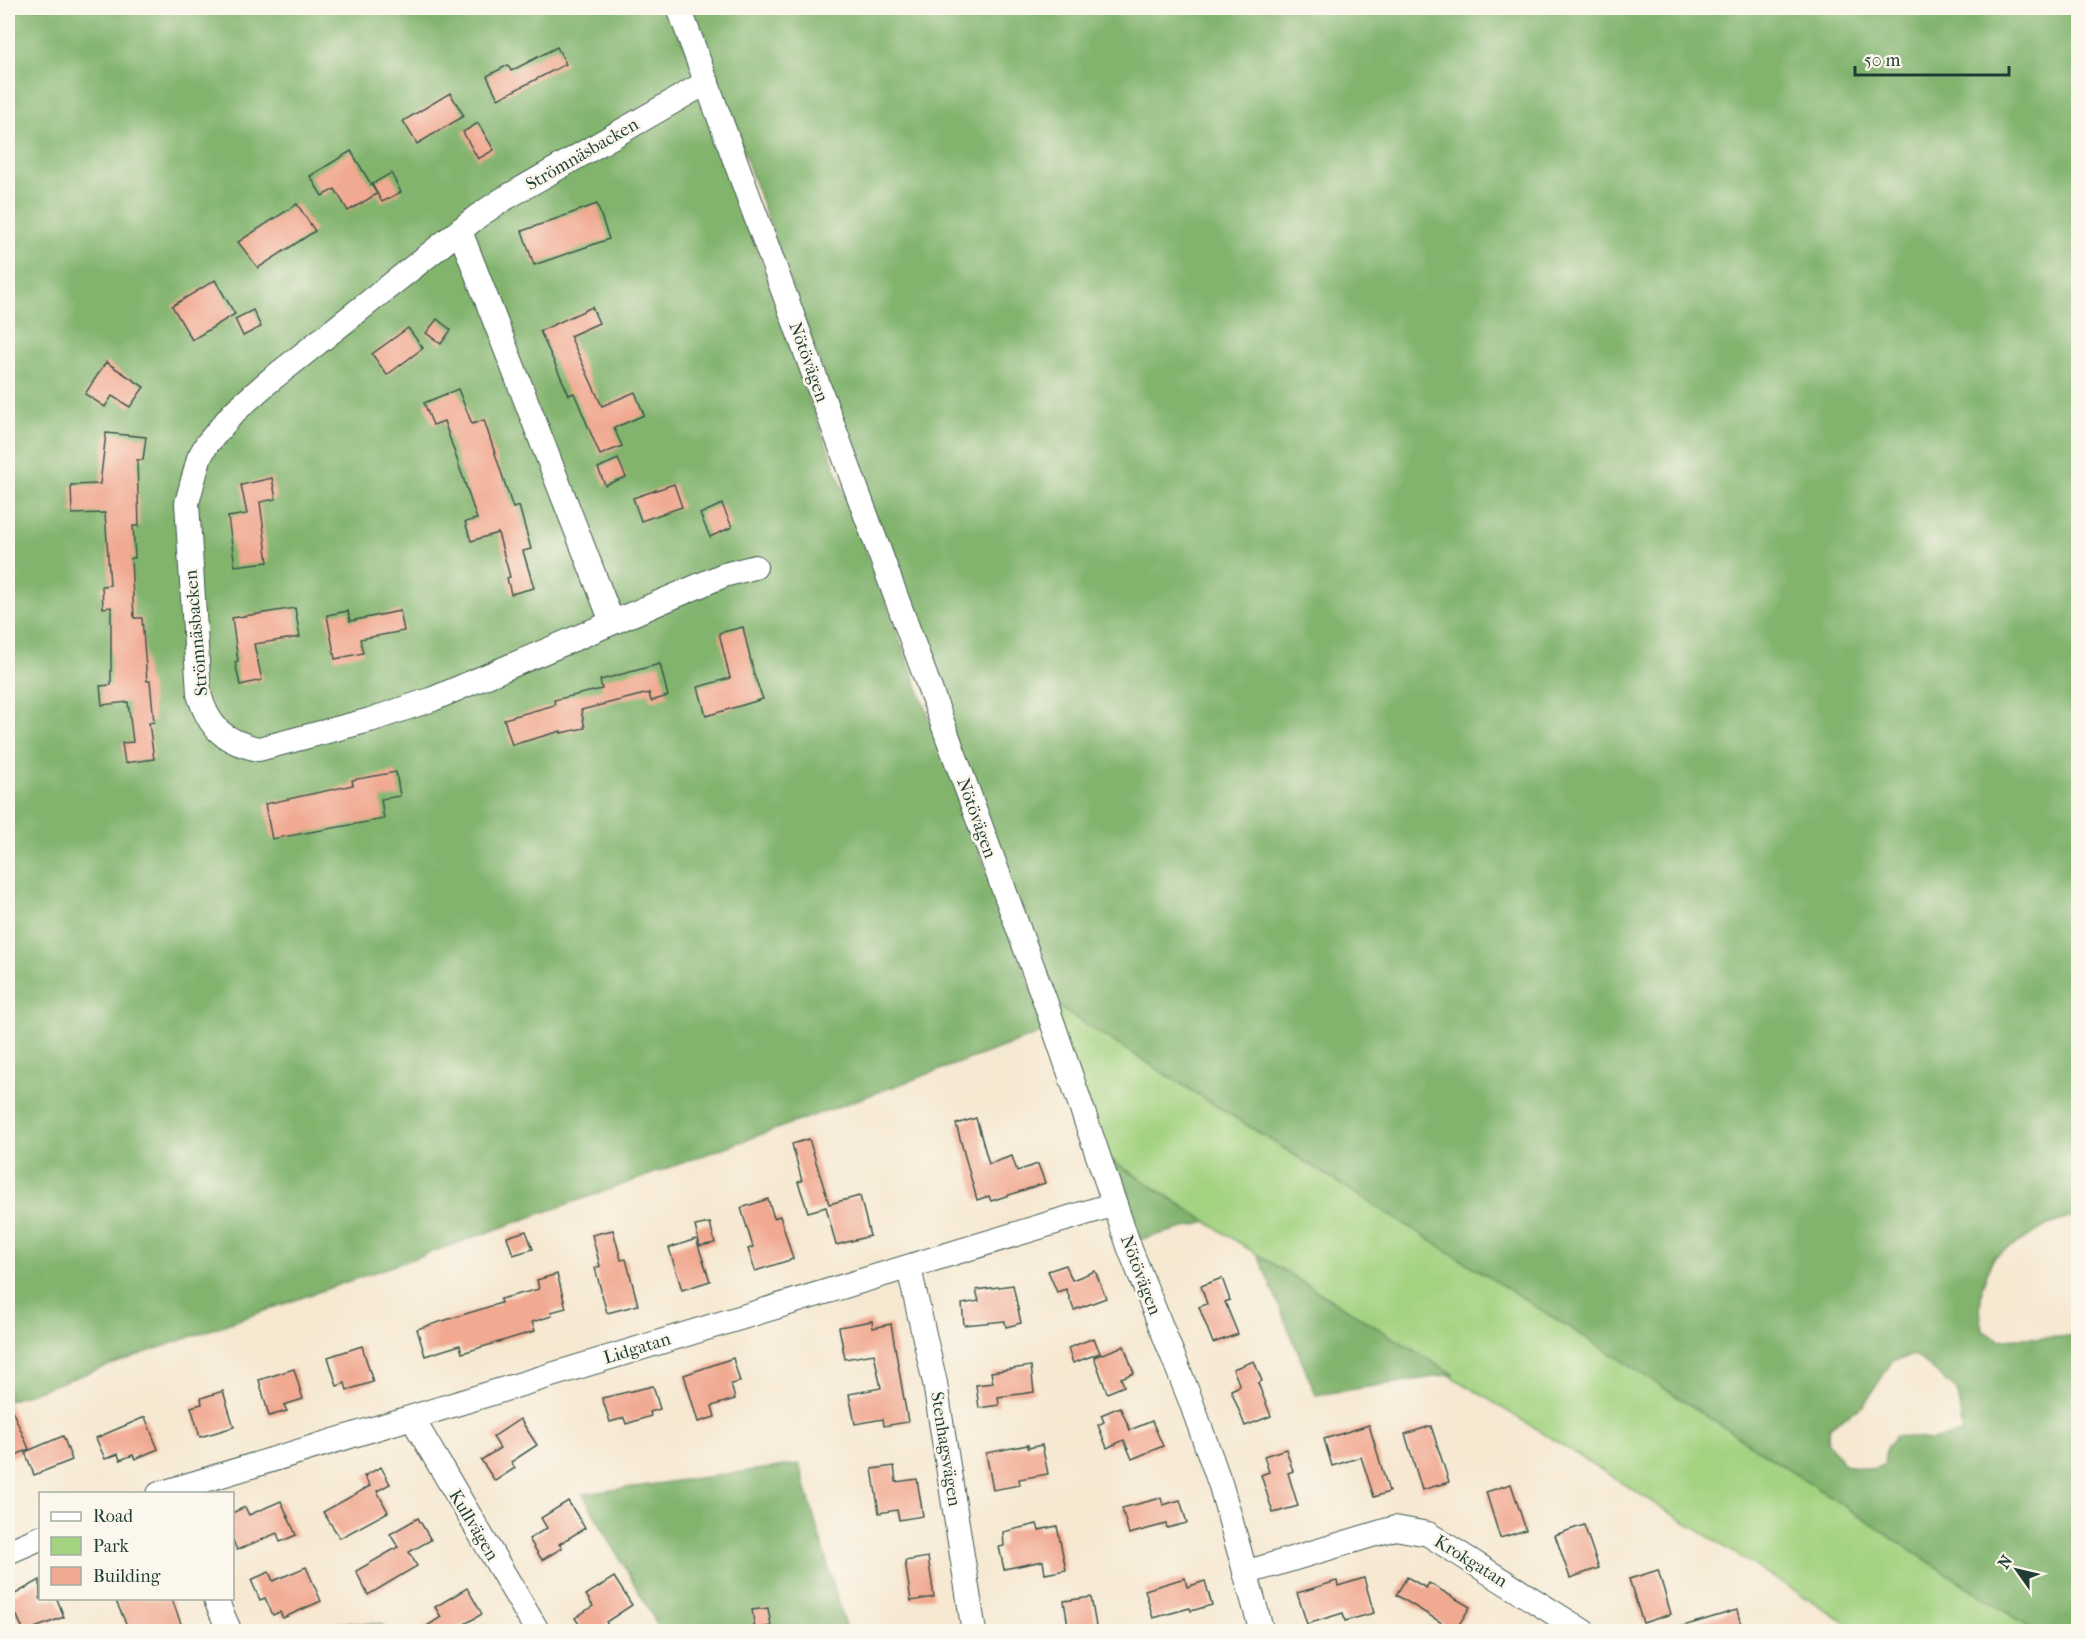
<svg xmlns="http://www.w3.org/2000/svg" width="2086" height="1639" viewBox="0 0 2086 1639" font-family="'IM FELL French Canon',serif">
<style>
.green{fill:#a3d280;stroke:#61885a;stroke-width:1.5}
.forest{fill:#82b46e;stroke:#507851;stroke-width:1.5;fill-rule:evenodd}
.building{fill:#f1a991}
.lines{fill:none;stroke-linecap:round;stroke-linejoin:round}
.minor-casing{stroke:#3f574c;stroke-width:26}
.minor{stroke:#fff;stroke-width:24}
.labels{text-anchor:middle;stroke-width:5;stroke-linejoin:round;paint-order:stroke}
.street-label{font-size:18px;fill:#1f3d34;stroke:#fbf7ec}
</style>
<rect width="100%" height="100%" fill="#fbf7ec"/>
<filter id="ink" filterUnits="userSpaceOnUse"><feTurbulence type="fractalNoise" baseFrequency=".0167" numOctaves="2"/><feDisplacementMap in="SourceGraphic" scale="12" xChannelSelector="R" yChannelSelector="G"/><feConvolveMatrix kernelMatrix="1 2 1 2 8 2 1 2 1" color-interpolation-filters="sRGB"/></filter>
<filter id="wash" filterUnits="userSpaceOnUse"><feTurbulence type="fractalNoise" baseFrequency=".008" numOctaves="4" result="noise"/><feDisplacementMap in="SourceGraphic" scale="24" xChannelSelector="R" yChannelSelector="G"/><feGaussianBlur stdDeviation="1.35" result="paint"/><feColorMatrix in="noise" values="0 0 0 0 0 0 0 0 0 0 0 0 0 0 0 0 0 1.4 0 .05"/><feComposite in="paint" operator="in"/></filter>
<g filter="url(#wash)">
<rect width="100%" height="100%" fill="#f6e8d1"/>
<path class="green" d="M1049,1001l566,355 420,275h-176l-601,-376 -162,-105z"/>
<g class="forest">
<path d="M8,8h659l34,74 90,268 256,681 -448,162 -591,208z"/>
<path d="M692,8h1386v1207l-30,10 -55,32 -11,30 -2,24 3,20 17,9c26,-5 54,1 78,-6v297h-43l-420,-275 -566,-355zM1915,1355l42,35 6,43 -32,7 -35,-4 -10,12 -2,17 -13,4 -26,-4 -18,-23 3,-16 34,-21 28,-44z"/>
<path d="M1096,1150l111,72 -81,21z"/>
<path d="M1258,1255l195,119 -137,21z"/>
<path d="M799,1464l46,162 -40,6 -144,-1 -78,-137z"/>
<path d="M335,1623l47,1 3,7h-47z"/>
</g>
<g id="blocks">
<g class="building">
<path d="M557,47l9,17 -68,35 -11,-23 21,-11 3,6z"/>
<path d="M450,93l14,23 -47,28 -14,-23z"/>
<path d="M478,123l16,27 -16,9 -15,-27z"/>
<path d="M351,151l26,43 -29,17 -13,-22 -13,7 -12,-20z"/>
<path d="M391,173l10,19 -19,10 -10,-18z"/>
<path d="M297,204l18,27 -57,37 -20,-26z"/>
<path d="M597,204l12,35 -75,26 -12,-34z"/>
<path d="M215,280l20,34 -43,26 -20,-34z"/>
<path d="M592,307l7,16 -29,13 32,70 33,-14 9,23 -30,13 8,18 -22,9 -26,-62 -5,2 -29,-64z"/>
<path d="M253,310l8,17 -18,9 -8,-17z"/>
<path d="M437,319l14,11 -10,14 -15,-11z"/>
<path d="M408,328l15,20 -36,27 -15,-21z"/>
<path d="M106,362l38,25 -14,20 -18,-11 -7,11 -20,-13z"/>
<path d="M458,389l14,35 12,-4 29,88 6,-2 12,43 -8,2 11,37 -23,6 -4,-16 3,-1 -12,-44 -27,8 -6,-19 12,-3 -33,-98 -11,4 -9,-22z"/>
<path d="M106,433l40,4 -3,23h-6l2,66h-6l2,32h-4l3,60h8l5,63h3l4,41 -5,1 5,36 -29,4 -3,-20 11,-1 -5,-40 -26,3 -2,-19 11,-1v-78l-8,1 -1,-22 8,-1 -5,-72 -33,1 -1,-29 29,-1z"/>
<path d="M618,459l8,18 -21,8 -7,-17z"/>
<path d="M272,478l4,21 -16,3 8,60 -33,4 -7,-49 19,-3 -6,-29z"/>
<path d="M674,484l8,23 -41,14 -8,-23z"/>
<path d="M722,504l10,23 -22,10 -10,-23z"/>
<path d="M295,608l5,29 -46,7 8,36 -22,5 -5,-23 3,-1 -6,-43z"/>
<path d="M348,611l2,10 50,-10 4,20 -44,8 3,14 -28,6 -8,-44z"/>
<path d="M743,627l11,48 9,24 -57,17 -8,-29 32,-9 -11,-45z"/>
<path d="M660,664l8,32 -17,5 -2,-8 -68,17 4,18 -24,5v-2l-49,14 -8,-26 51,-14 -1,-5 48,-11 -2,-9z"/>
<path d="M396,772l4,24 -19,3 3,20 -112,20 -7,-35 88,-19 -1,-5z"/>
<path d="M976,1118l13,46 23,-8 5,15 21,-7 7,19 -54,18 -2,-5 -12,4 -21,-76z"/>
<path d="M809,1139l20,65 31,-8 10,40 -34,9 -10,-38 -18,5 -10,-30 4,-1 -10,-37z"/>
<path d="M768,1199l6,19 6,-2 13,43 -38,12 -7,-22 5,-2 -12,-39z"/>
<path d="M710,1223l5,20 -15,3 -5,-20z"/>
<path d="M613,1230l8,30 5,-1 12,46 -31,8 -12,-45 5,-2 -8,-31z"/>
<path d="M526,1231l7,18 -20,6 -6,-18z"/>
<path d="M696,1239l14,42 -28,9 -13,-42z"/>
<path d="M1066,1265l6,15 23,-9 11,27 -32,12 -8,-21 -9,3 -9,-21z"/>
<path d="M557,1274l9,34 -15,4 1,4 -20,6 3,9 -73,22 -2,-8 -35,11 -8,-27 84,-26 -1,-4 39,-10 -2,-9z"/>
<path d="M1222,1278l8,22 -5,2 13,32 -25,9 -14,-36 8,-3 -6,-18z"/>
<path d="M1013,1285l8,38 -15,4 -1,-6 -41,4 -2,-21 17,-3 -3,-11z"/>
<path d="M872,1321l1,7 18,-4 17,98 -24,4 -1,-7 -28,5 -6,-30 32,-6 -7,-34 -29,5 -6,-32z"/>
<path d="M1094,1338l6,15 -27,10 -5,-15z"/>
<path d="M362,1346l11,36 -26,8 -2,-7 -8,3 -9,-29z"/>
<path d="M1124,1346l10,27 -13,5 3,8 -17,7 -13,-36z"/>
<path d="M733,1358l7,24 -9,2 4,15 -23,7 3,11 -17,5 -14,-47z"/>
<path d="M1254,1361l8,20 -4,2 13,33 -26,10 -14,-36 9,-4 -7,-17z"/>
<path d="M1031,1366l3,26 -36,5 1,8 -20,3 -3,-23 17,-2 -2,-11z"/>
<path d="M294,1369l9,30 -19,6 3,6 -18,5 -10,-36z"/>
<path d="M653,1386l7,23 -10,3 1,4 -25,8 -2,-6 -14,4 -8,-24z"/>
<path d="M223,1391l11,36 -34,10 -9,-30 11,-3 -1,-6z"/>
<path d="M8,1401l21,48 -21,10z"/>
<path d="M1120,1407l10,23 22,-9 11,25 -31,13 -8,-19 -17,8 -9,-23 6,-3 -3,-7z"/>
<path d="M145,1417l13,32 -23,10 -2,-4 -13,5 -2,-6 -13,5 -9,-21z"/>
<path d="M520,1419l17,26 -26,17 4,6 -20,13 -14,-21 19,-12 -7,-11z"/>
<path d="M1369,1425l20,67 -15,5 -13,-40 -29,9 -8,-27z"/>
<path d="M1431,1426l18,56 -27,8 -17,-56z"/>
<path d="M63,1436l9,24 -38,15 -9,-23z"/>
<path d="M1028,1445v3l14,-3 6,29 -29,5 1,6 -27,5 -7,-37z"/>
<path d="M1286,1449l7,22 -5,2 10,33 -25,7 -12,-38 8,-3 -5,-16z"/>
<path d="M894,1466l2,16 21,-3 6,37 -24,4 -2,-10 -18,3 -7,-44z"/>
<path d="M381,1467l9,17 -13,7 11,21 -48,26 -17,-26 47,-26 -6,-10z"/>
<path d="M1511,1484l15,46 -26,8 -14,-46z"/>
<path d="M1161,1498l2,7 17,-5 7,23 -20,5 -1,-4 -37,10 -7,-26z"/>
<path d="M281,1501l15,34 -16,7 -3,-9 -40,17 -5,-12v-25l13,-6 4,8z"/>
<path d="M568,1501l17,27 -26,16 3,4 -20,12 -13,-21 18,-11 -6,-10z"/>
<path d="M418,1518l13,22 -22,12 8,14 -49,29 -12,-24 42,-24 -8,-13z"/>
<path d="M1037,1524l2,6 18,-4 9,44 -21,4 -2,-13 -39,8 -5,-22 5,-1 -1,-14z"/>
<path d="M1584,1525l15,43 -29,10 -15,-43z"/>
<path d="M928,1557l6,40 -23,4 -6,-40z"/>
<path d="M306,1567l15,34 -38,17 -3,-6 -7,3 -8,-17 -5,2 -9,-20 18,-8 4,9z"/>
<path d="M1658,1570l13,44 -28,9 -14,-44z"/>
<path d="M614,1577l18,28 -26,17 6,10h-28l-9,-14 18,-12 -7,-11z"/>
<path d="M1407,1577l19,11 3,-5 41,24 -15,24 -59,-36z"/>
<path d="M1185,1578l2,9 18,-6 7,24 -21,6 -1,-3 -37,10 -8,-28z"/>
<path d="M1364,1578l10,35 -29,8 -2,-8 -36,11 -10,-31 40,-12 1,5z"/>
<path d="M40,1580v19h17l7,18 -40,15 -7,-16 -5,2 -4,-20z"/>
<path d="M467,1588l15,26 -31,18h-33l23,-15 -6,-10z"/>
<path d="M1091,1597l6,35h-28l-5,-31z"/>
<path d="M115,1599h57l12,33h-54z"/>
<path d="M768,1608l3,18 -16,3 -3,-19z"/>
<path d="M1737,1610l6,22h-62l-1,-5z"/>
</g>
</g>
</g>
<g filter="url(#ink)">
<use href="#blocks" fill-opacity="0" stroke="#3f574c" stroke-width="1.5"/>
<g class="lines">
<g class="minor-casing">
<g id="minor">
<path d="M679,8l366,993 85,248 60,150 31,87 41,146"/>
<path d="M707,82l-205,118 -24,16 -210,166 -34,30 -27,32 -8,14 -12,45 12,191c10,34 25,48 60,55l111,-29 63,-21 291,-124 31,-8"/>
<path d="M460,231l152,391"/>
<path d="M909,1268l26,115 39,249"/>
<path d="M412,1418l126,214"/>
<path d="M159,1494l956,-290"/>
<path d="M8,1552l32,-14"/>
<path d="M1245,1573l150,-45 33,6 156,98"/>
<path d="M215,1598l15,34"/>
</g>
</g>
<use href="#minor" class="minor"/>
</g>
</g>
<g class="labels">
<g class="street-label">
<text transform="translate(582 154) rotate(-30)" y="6">Strömnäsbacken</text>
<text transform="translate(809 362) rotate(70)" y="6">Nötövägen</text>
<text transform="translate(196 633) rotate(-95)" y="6">Strömnäsbacken</text>
<text transform="translate(977 818) rotate(70)" y="6">Nötövägen</text>
<text transform="translate(1141 1275) rotate(69)" y="6">Nötövägen</text>
<text transform="translate(637 1348) rotate(-17)" y="6">Lidgatan</text>
<text transform="translate(946 1449) rotate(81)" y="6">Stenhagsvägen</text>
<text transform="translate(474 1525) rotate(59)" y="6">Kullvägen</text>
<text transform="translate(1471 1561) rotate(32)" y="6">Krokgatan</text>
</g>
</g>
<rect width="2086" height="1639" fill="none" stroke="#fbf7ec" stroke-width="30"/>
<rect x="39" y="1492" width="195" height="108" fill="#fbf7ec" stroke="#a3ada2" stroke-width="1.5"/>
<rect x="51" y="1512" width="30" height="9" fill="#ffffff" stroke="#a3ada2" stroke-width="1.5"/>
<text x="93" y="1522" font-size="18" fill="#1f3d34">Road</text>
<rect x="51" y="1537" width="30" height="18" fill="#a3d280" stroke="#a3ada2" stroke-width="1.5"/>
<text x="93" y="1552" font-size="18" fill="#1f3d34">Park</text>
<rect x="51" y="1567" width="30" height="18" fill="#f1a991" stroke="#a3ada2" stroke-width="1.5"/>
<text x="93" y="1582" font-size="18" fill="#1f3d34">Building</text>
<g transform="translate(2017 1570) rotate(304)" stroke="#fbf7ec" stroke-width="4.5" paint-order="stroke">
<path d="M0-4.5L10 22L0 15L-10 22Z" fill="#1f3d34"/>
<text y="-9" font-size="16" font-weight="bold" text-anchor="middle" fill="#1f3d34">N</text>
</g>
<path d="M1855 66v9h154v-9" fill="none" stroke="#1f3d34" stroke-width="3"/>
<text x="1864" y="66" font-size="18" fill="#1f3d34" stroke="#fbf7ec" stroke-width="4.5" paint-order="stroke">50 m</text>
</svg>
